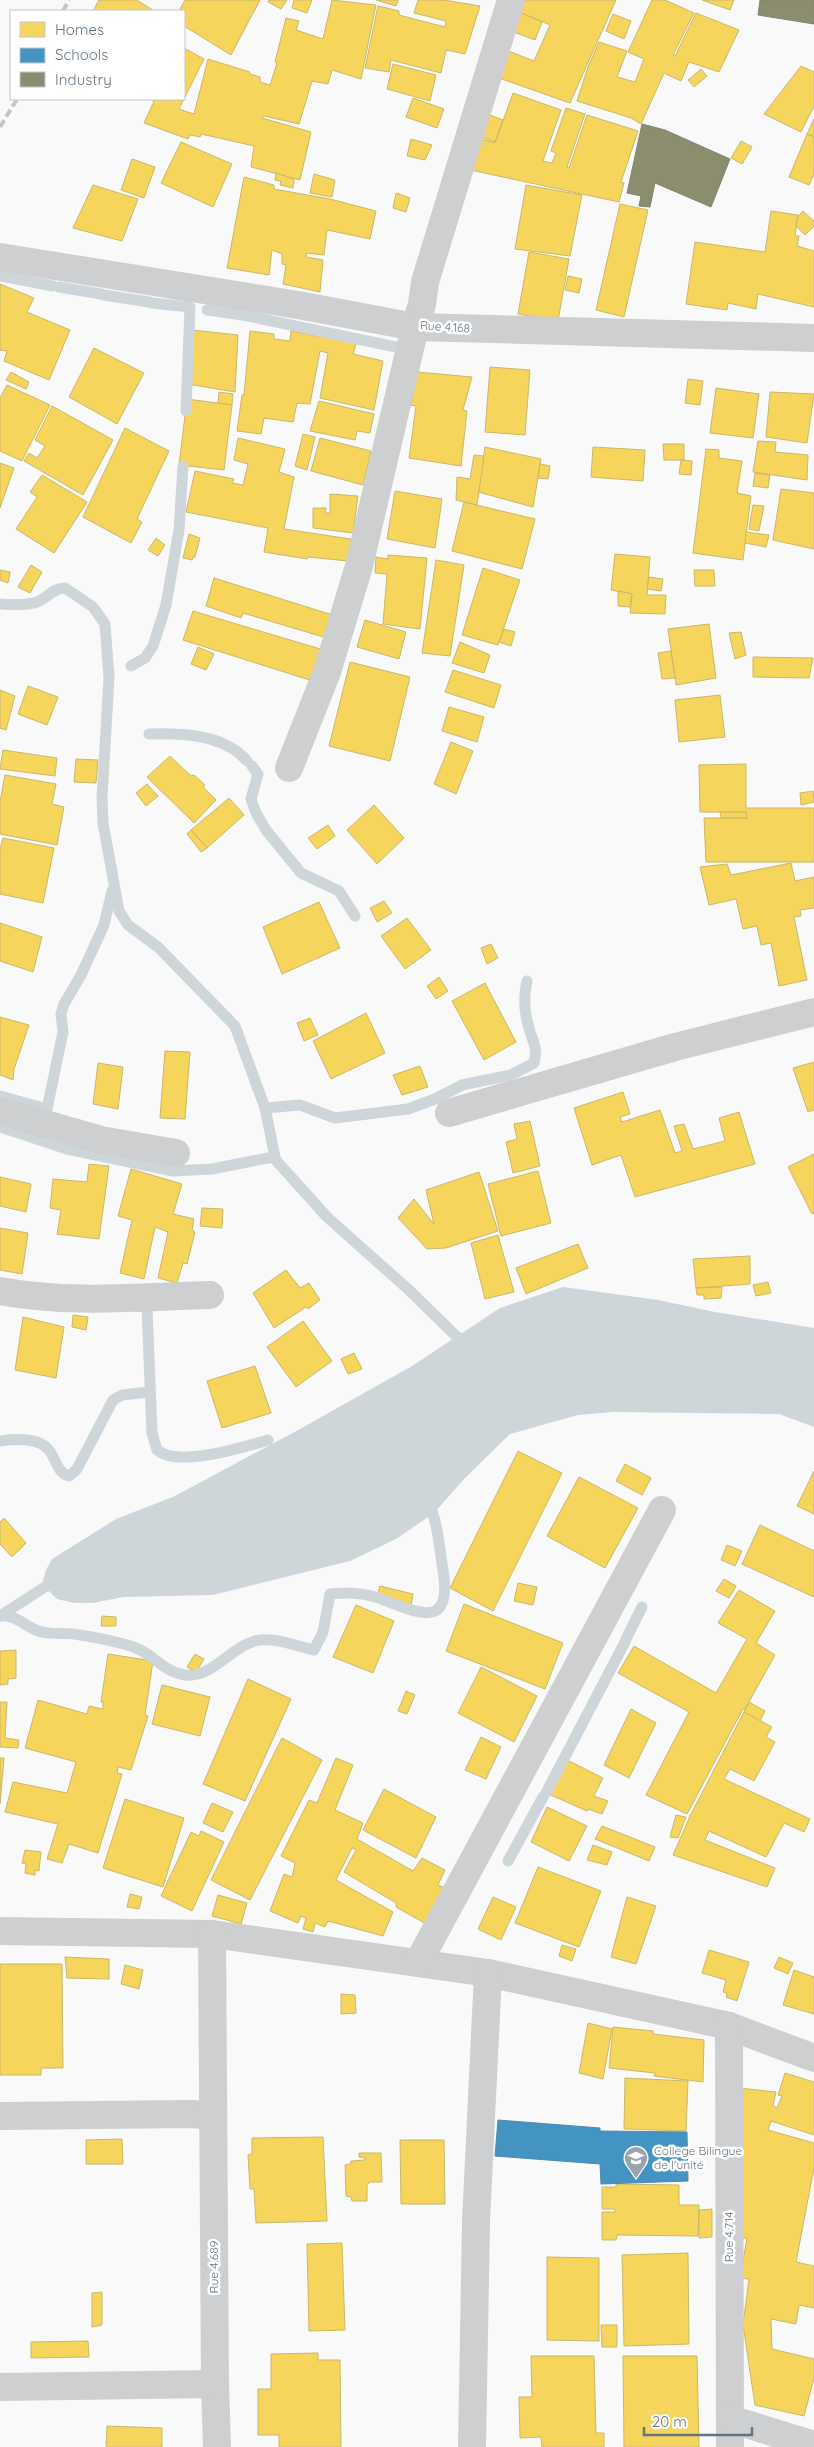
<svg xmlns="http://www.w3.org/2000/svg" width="814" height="2447" viewBox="0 0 814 2447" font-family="Quicksand,sans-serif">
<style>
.water{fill:#ced6d9}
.homes{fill:#f6d55c;stroke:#cab868}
.schools{fill:#4393c3;stroke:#4d8ab0}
.industry{fill:#8c8c6e;stroke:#808574}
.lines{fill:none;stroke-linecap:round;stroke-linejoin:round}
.stream{stroke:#ced6d9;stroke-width:11}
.minor{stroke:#cecfd0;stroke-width:28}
.rail{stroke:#c3c5c6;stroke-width:4;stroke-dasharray:8 4;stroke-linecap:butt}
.labels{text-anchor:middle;stroke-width:5;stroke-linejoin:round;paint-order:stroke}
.street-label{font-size:12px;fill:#657683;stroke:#fff}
.poi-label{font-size:12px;fill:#657683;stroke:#fff;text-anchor:start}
</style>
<rect width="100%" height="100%" fill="#f9f9f9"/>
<path class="water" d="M563,1287l95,13 57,12 99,16v99l-35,-13 -166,-2 -35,3 -68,19 -45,44 -31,35 -38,26 -46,22 -137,34 -90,2 -30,6h-19l-17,-4 -12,-12 -2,-6 3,-11 6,-11 64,-40 59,-23 125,-67 112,-63 88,-58z"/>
<g class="homes">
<path d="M99,0h38l17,11h-61z"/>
<path d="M185,0h75l-29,55 -47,-29v-15h-5z"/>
<path d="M269,0h18l-6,9 -13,-7z"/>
<path d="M294,0h18l-5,13 -15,-5z"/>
<path d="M332,0l44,5 -15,74 -29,-9 -4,14 -16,-3 -13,43 -35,-8 -2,2 49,14 -11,48 -49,-13 3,-21 -53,-12 -1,3 -10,-2 -2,4 -44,-16 10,-22 -4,-2h34v-51l20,11 -25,50 15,5 14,-55 42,13v2l10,3v5l10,3 7,-22 -2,-1 11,-44 13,3 -3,9 27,9z"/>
<path d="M376,0h22l-2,6z"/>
<path d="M418,0h26l36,6 -15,48 -19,-4 -5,23 -50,-13 -2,12 -24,-4 13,-62 21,5v4l46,12 1,-6 -32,-8z"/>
<path d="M525,0h91l-46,103 -74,-26 10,-27 28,11 16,-36 -31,-13z"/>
<path d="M652,0h13l29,13 -21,42 2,1 21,-43 43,17 -20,42 -30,-10 -8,19 -17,-8 -23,51 -10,-6 -54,-17 11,-34 11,-25 28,9 -10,26 18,5 9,-23 -16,-7z"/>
<path d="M702,0h32l-4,10z"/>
<path d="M519,12l23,10 -7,18 -24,-9z"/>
<path d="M613,14l18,7 -7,18 -18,-8z"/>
<path d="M393,64l43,11 -6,26 -43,-12z"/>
<path d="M801,66l13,6v34l-13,26 -37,-18z"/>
<path d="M701,69l6,7 -13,11 -6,-7z"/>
<path d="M513,93l48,17 -18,51 9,2 4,-10 -5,-2 15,-43 19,6 -18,53 2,1 18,-53 51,16 -17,51 3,1 -5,19 -158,-34 11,-32 23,7z"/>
<path d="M413,98l31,11 -7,19 -31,-11z"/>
<path d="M485,113l18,7 -8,22 -18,-7z"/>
<path d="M814,119v18l-7,-3z"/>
<path d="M807,134l7,3v37l-5,11 -20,-8z"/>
<path d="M411,139l21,6 -7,15 -18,-4z"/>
<path d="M741,141l11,6 -10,17 -11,-6z"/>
<path d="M181,142l51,22 -19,43 -52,-24z"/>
<path d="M132,159l23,8 -11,31 -23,-8z"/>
<path d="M276,173l18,6 -1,9 -13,-3 1,-4 -6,-1z"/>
<path d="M314,174l21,6 -3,17 -22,-4z"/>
<path d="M244,177l30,8v4l56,10 46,12 -6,28 -43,-9 -3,25 -17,-2 -1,4 17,3 -3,32 -37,-8 3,-19 -4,-1v-10l-10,-4 -3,25 -42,-7z"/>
<path d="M93,185l45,14 -16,42 -49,-13z"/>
<path d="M526,185l56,10 -12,61 -55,-7z"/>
<path d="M396,193l14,5 -4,14 -13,-4z"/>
<path d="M620,204l28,6 -24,107 -28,-7z"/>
<path d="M771,211l27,4 -3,21h4l-2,10 17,5v56l-56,-13 -2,15 -28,-6 -1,7 -41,-6 9,-62 70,10z"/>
<path d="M803,211l11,10v5l-9,9 -9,-9 2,-10z"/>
<path d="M529,252l40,7 -11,62 -40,-7z"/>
<path d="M568,276l14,3 -3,14 -14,-3z"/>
<path d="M0,284l34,14 -7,14 43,18 -21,50 -45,-19 3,-10 -7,-1z"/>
<path d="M192,330l46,5 -3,57 -48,-8z"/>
<path d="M250,331l24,3v5l16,2 1,-10 31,6 2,-4 33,7 -4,14 30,7 -9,49 -54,-12 8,-45 -8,-2 -10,53 -13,-1 -4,19 -29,-4 -3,16 -24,-3 5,-36h2z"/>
<path d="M94,348l50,25 -27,51 -48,-27z"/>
<path d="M490,367l40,3 -5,65 -40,-3z"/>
<path d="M11,372l18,10 -3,7 -20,-9z"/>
<path d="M417,372l55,5 -9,33 4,1 -6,55 -52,-8 7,-52 -5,-1z"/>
<path d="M688,379l15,2 -3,24 -15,-2z"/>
<path d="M7,385l43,20 -28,56 -22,-10v-53z"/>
<path d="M716,388l43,6 -6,44 -43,-5z"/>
<path d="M219,392l14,2 -1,11 -14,-2z"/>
<path d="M770,392l44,2 -7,49 -41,-6z"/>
<path d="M187,399l45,6 -8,65 -45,-5z"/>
<path d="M319,401l55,13 -4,19 -13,-2 -2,9 -45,-9z"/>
<path d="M52,406l61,34 -30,55 -59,-34 5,-8 8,5 8,-12 -10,-6z"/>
<path d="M125,428l44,23 -32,68 5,3 -11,21 -48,-26z"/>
<path d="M303,434l12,3 -8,33 -12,-4z"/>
<path d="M238,438l47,11 -6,23 15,5 -10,52 67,10 -3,22 -40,-4 -1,2 -43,-7 4,-24 -82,-16 9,-41 39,8 -2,4 11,2 5,-21 -14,-4z"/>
<path d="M320,438l51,13 -8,34 -52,-14z"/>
<path d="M758,441l18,1 -1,10 33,3 -1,25 -54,-8z"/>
<path d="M663,444h21v16h-20z"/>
<path d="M485,447l56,12 -8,48 -55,-15z"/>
<path d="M593,447l52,3 -2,31 -52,-4z"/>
<path d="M706,449l13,1v8l23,3 -5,32 14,3 -8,64 -50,-7z"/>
<path d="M474,455l10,1 -7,49 -21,-5 1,-23 13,2z"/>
<path d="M681,460l11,1 -1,14 -12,-1z"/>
<path d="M0,463l14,5 -14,40z"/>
<path d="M540,464l10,2 -2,13 -10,-1z"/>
<path d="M755,473l15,2 -2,13 -15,-2z"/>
<path d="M42,475l45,27 -33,51 -38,-24 21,-32 -7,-5z"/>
<path d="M781,489l33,4v56l-41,-9z"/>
<path d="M395,491l47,8 -7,49 -48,-9z"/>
<path d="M330,494l28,2 -5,37 -40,-5v-20h13l-1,5h5z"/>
<path d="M464,502l71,17 -13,50 -70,-18z"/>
<path d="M753,505l11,1 -5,25 -10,-2z"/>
<path d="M746,532l23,3 -3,12 -21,-4z"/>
<path d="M189,534l11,4 -5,19h-2l-1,3 -9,-2z"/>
<path d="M156,538l9,7 -7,11 -10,-6z"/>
<path d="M615,554l35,3 -3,38h19l-1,19 -35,-1 2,-19 -21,-4z"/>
<path d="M388,555l39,3 -7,71 -37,-5 4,-50 -12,-1 1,-16 12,2z"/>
<path d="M436,560l28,5 -14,91 -28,-3z"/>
<path d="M31,565l11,7 -12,21 -12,-6z"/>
<path d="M483,568l37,12 -22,65 -36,-10z"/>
<path d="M0,570l10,2 -2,11 -8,-3z"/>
<path d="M694,570h20l1,16h-20z"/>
<path d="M649,577l14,2 -2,12 -14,-2z"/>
<path d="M214,578l122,38 -6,23 -87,-26 -2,5 -35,-12z"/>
<path d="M618,591l14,3 -2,13 -12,-1z"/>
<path d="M193,611l134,40 -8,32 -136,-43z"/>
<path d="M365,620l41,12 -7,27 -42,-12z"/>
<path d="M709,624l7,54 -40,7 -8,-56z"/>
<path d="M504,629l11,3 -4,14 -12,-4z"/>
<path d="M741,632l5,23 -11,4 -6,-26z"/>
<path d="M460,642l30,13 -6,18 -32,-10z"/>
<path d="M198,647l16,7 -8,16 -15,-6z"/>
<path d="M671,651l4,27 -13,1 -4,-26z"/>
<path d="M753,657l60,1 -4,20 -56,-1z"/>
<path d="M350,662l60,15 -20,84 -61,-15z"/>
<path d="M453,670l48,15 -7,23 -49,-16z"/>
<path d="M28,686l30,11 -11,28 -29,-11z"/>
<path d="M0,690l15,6 -9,34 -6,-2z"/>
<path d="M720,695l5,42 -46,5 -4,-42z"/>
<path d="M449,707l35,10 -7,25 -35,-11z"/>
<path d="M451,742l22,9 -17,43 -22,-10z"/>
<path d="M3,750l54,8 -2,18 -55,-7z"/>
<path d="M170,756l21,20 3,-1 11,10 -2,2 13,13 -22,23 -47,-46z"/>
<path d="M76,759l22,1 -2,23 -22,-1z"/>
<path d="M746,764v44h68v54h-108l-2,-44h43l-1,-6h-46l-1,-47z"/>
<path d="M5,775l51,9 -4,20 12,3 -7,38 -57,-11v-32z"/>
<path d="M147,784l11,12 -12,10 -10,-13z"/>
<path d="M813,791l1,11 -13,3 -1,-12z"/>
<path d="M229,798l15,17 -37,33 -16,-18z"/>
<path d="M374,805l30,33 -27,26 -30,-34z"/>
<path d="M720,812h26l1,6h-26z"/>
<path d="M328,825l7,11 -18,13 -9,-11z"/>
<path d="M191,830l16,18 -6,4 -14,-18z"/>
<path d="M3,838l51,10 -11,55 -43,-9v-44z"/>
<path d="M791,863l4,18 19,-4v31l-14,2 1,6 -7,1 13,63 -28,6 -8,-43 -10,2 -4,-19 -14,3 -7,-30 -27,6 -9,-38 27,-3 4,11z"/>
<path d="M384,901l8,12 -15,9 -7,-14z"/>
<path d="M319,902l21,46 -58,26 -19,-47z"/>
<path d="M407,918l24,32 -26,19 -24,-33z"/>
<path d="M0,923l42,14 -9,35 -33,-11z"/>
<path d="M491,944l7,14 -11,6 -6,-16z"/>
<path d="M439,977l9,14 -12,8 -9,-13z"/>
<path d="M485,983l31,59 -32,18 -32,-59z"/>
<path d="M366,1013l19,40 -54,26 -18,-38z"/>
<path d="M0,1017l29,8 -15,44 -1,11 -13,-5z"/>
<path d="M310,1018l8,17 -14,6 -7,-18z"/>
<path d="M165,1051l25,1 -5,67 -25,-1z"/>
<path d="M814,1062v48l-6,2 -15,-44z"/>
<path d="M98,1063l25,4 -5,42 -25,-5z"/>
<path d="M420,1066l8,21 -26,8 -9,-20z"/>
<path d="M623,1092l7,22 -10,3 2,5 38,-12 15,43 7,-2 -8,-25 10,-2 9,25 32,-8 -6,-23 20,-6 16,52 -120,33 -14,-42 -29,10 -18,-57z"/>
<path d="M530,1121l10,45 -27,7 -7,-31 11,-3 -3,-15z"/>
<path d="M814,1154v59l-2,1 -24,-47z"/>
<path d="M89,1164l20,2 -10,73 -42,-5 4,-24 -11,-2 3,-29 34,3z"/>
<path d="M131,1169l51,15 -9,30 21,5 -2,11 3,2 -8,32 -4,-1 -6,20 -19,-5 10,-46 -13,-5 -11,52 -24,-6 12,-53 -14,-4z"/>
<path d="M538,1171l13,52 -50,13 -13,-52z"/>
<path d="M479,1172l19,59 -52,17 -19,1 -29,-31 16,-19 20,25 -8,-34z"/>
<path d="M0,1177l31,7 -5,28 -26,-6z"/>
<path d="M202,1208l21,1 -1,19 -22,-2z"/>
<path d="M0,1228l28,5 -6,41 -22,-4z"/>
<path d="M498,1235l16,57 -29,7 -14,-56z"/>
<path d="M578,1244l10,24 -62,26 -10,-26z"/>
<path d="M750,1256v28l-54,4 -3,-29z"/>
<path d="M286,1270l14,18 9,-5 11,17 -12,9 -2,-2 -32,21 -21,-35z"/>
<path d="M768,1282l3,11 -15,3 -3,-11z"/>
<path d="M722,1287l-1,11 -17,1v-4h-7l-1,-7z"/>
<path d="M73,1315l15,2 -2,13 -14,-3z"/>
<path d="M23,1317l41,10 -8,51 -41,-8z"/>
<path d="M303,1321l29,40 -36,26 -29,-40z"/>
<path d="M354,1353l8,16 -14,5 -7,-15z"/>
<path d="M255,1366l16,47 -49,15 -15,-47z"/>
<path d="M518,1451l44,22 -69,138 -43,-23z"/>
<path d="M625,1464l26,14 -9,17 -26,-14z"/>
<path d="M814,1471v43l-17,-8z"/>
<path d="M579,1477l59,31 -33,60 -58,-32z"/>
<path d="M4,1518l22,25 -14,14 -12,-13v-22z"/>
<path d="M760,1525l54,26v46l-72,-33z"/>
<path d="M727,1545l15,6 -7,15 -14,-6z"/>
<path d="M724,1579l12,7 -7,12 -13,-7z"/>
<path d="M518,1583l19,4 -4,18 -19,-4z"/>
<path d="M380,1586l33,8 -2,11 -34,-9z"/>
<path d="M739,1590l36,21 -19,32 19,12 -30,54h-2l-56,105 -41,-19 43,-83 -71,-39 16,-27 82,47 31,-54 -29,-16z"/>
<path d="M464,1604l99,39 -18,46 -99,-38z"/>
<path d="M356,1605l38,16 -21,52 -40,-16z"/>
<path d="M102,1616l14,1v9h-15z"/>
<path d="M16,1650v28l-8,1v5l-8,1v-34z"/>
<path d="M108,1654l45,7 -8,54 3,1 -17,54 -13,-3 -1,6 5,1 -24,79 -29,-9 -7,19 -15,-4 11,-35 -53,-12 8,-30 54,11 9,-31 -51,-14 13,-48 49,14 2,-8 14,3v-7h-2z"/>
<path d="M195,1654l9,5 -8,13 -9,-5z"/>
<path d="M481,1667l56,29 -23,46 -56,-29z"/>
<path d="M248,1679l43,20 -46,102 -42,-17z"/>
<path d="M162,1685l48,12 -10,39 -48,-12z"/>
<path d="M406,1691l9,4 -8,19 -9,-3z"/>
<path d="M0,1702h7l-2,36 14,2 -1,8 -18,-1z"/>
<path d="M749,1702l16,9 -5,10 -16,-9z"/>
<path d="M631,1709l25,14 -27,55 -25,-13z"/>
<path d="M744,1712l28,15 -6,10 9,5 -21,39 -24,-12 -6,10 86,40 -6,13 -20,-9 -18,34 -57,-26 -4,9 70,28 -8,19 -94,-32 17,-39z"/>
<path d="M481,1737l20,10 -15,32 -21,-9z"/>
<path d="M282,1738l40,22 -72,140 -39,-20z"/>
<path d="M0,1758h4l-4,46z"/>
<path d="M336,1758l17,7 -18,45 28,13 -6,16 56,32 9,-13 23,12 -7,15 9,4 -19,36 -32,-18v-4l-52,-31 12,-22 -4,-2 -16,32 57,32 -10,24 -55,-15 -3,6 -10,-4 -2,9 -10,-3 3,-11 -5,-2 -3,7 -28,-12 14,-37 8,3 3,-14 -14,-7 28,-56 8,3z"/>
<path d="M565,1759l38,19 -9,18 14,5 -6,13 -14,-5 -1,2 -41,-18z"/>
<path d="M384,1789l52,28 -20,41 -53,-28z"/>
<path d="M125,1799l59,19 -21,69 -60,-19z"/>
<path d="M212,1803l21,9 -10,20 -20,-9z"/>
<path d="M547,1807l40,19 -18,35 -38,-19z"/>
<path d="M676,1815l10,2 -8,21 -8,-1z"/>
<path d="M602,1826l53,21 -6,14 -54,-22z"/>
<path d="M201,1831l23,11 -32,69 -31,-15 30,-64 8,4z"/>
<path d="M593,1845l19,7 -5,13 -20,-5z"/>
<path d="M25,1850l16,2 -2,19 -4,-1v5l-10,-2 1,-9 -4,-1z"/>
<path d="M538,1867l63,24 -22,56 -64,-24z"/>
<path d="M130,1894l12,3 -3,12 -12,-2z"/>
<path d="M218,1895l29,8 -6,21 -29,-8z"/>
<path d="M493,1897l23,10 -15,33 -23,-11z"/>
<path d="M627,1897l29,9 -20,58 -25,-7z"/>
<path d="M562,1945l14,4 -4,12 -13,-5z"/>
<path d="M709,1950l40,12 -12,39 -11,-4 1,-4 -4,-1 3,-12 -24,-7z"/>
<path d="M65,1957l44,2v20l-42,-1z"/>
<path d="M779,1957l14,6 -5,11 -14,-6z"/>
<path d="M0,1964h62l1,104h-22v7h-41z"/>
<path d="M125,1965l18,5 -4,19 -18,-5z"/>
<path d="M794,1970l20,7v37l-31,-9z"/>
<path d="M341,1994l14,1 1,18 -15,1z"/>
<path d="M588,2023l24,6 -9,50 -24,-6z"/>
<path d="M613,2027l40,4v3l51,6 -1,42 -49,-6 1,-3 -46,-5z"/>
<path d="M785,2073l29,9v53l-43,-14 -3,9 46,13v25l-18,94 18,4v42l-15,-3 -3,19 -25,-5 1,30 42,10v19l-10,38 -49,-11 -13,-87 2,-1 5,-38 -9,-1 7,-40h-7l-1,-150 37,4 -3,14 4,2 5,-12 -4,-1z"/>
<path d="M625,2078l63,3 -2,50 -62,-2z"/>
<path d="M323,2137l4,84 -71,2 -2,-34h-4l-2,-34 4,-1v-16z"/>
<path d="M122,2139l1,25h-37v-24z"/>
<path d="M400,2140h44l1,64h-44z"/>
<path d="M359,2153h22l1,29h-12l-3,3v16h-15l-1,-4 -5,-1 -1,-31 5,-1 1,-3 14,-1v-2l-6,-1z"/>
<path d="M616,2184l63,1v20h20l-1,31 -81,-1 -1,5h-14v-28h13v-3h-13v-22h14z"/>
<path d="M712,2209v28l-13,1v-28z"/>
<path d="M342,2243l3,87 -36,1 -2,-87z"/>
<path d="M688,2253l1,91 -65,2 -2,-91z"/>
<path d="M547,2257l52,1v83l-52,-1z"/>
<path d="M102,2292v33l-10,2v-34z"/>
<path d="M601,2325h16v22h-15z"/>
<path d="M88,2341l1,16 -58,1v-16z"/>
<path d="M318,2353v7h22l1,87h-62v-12h-21v-46h13v-35z"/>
<path d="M531,2356h63l2,77h8v14h-62l-1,-10 -21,1 -1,-41h13z"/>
<path d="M623,2356h74l2,91h-75z"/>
<path d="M107,2426l55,2v19h-56z"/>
</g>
<path class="schools" d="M498,2120l102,8v3l87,1 1,49 -87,3 -1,-20 -105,-8z"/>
<g class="industry">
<path d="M760,0h54v24l-56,-9z"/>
<path d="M642,124l23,6 65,29 -19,48 -56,-24 -5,24 -11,-1 2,-10 -14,-3z"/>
</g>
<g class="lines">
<g class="stream">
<path d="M0,276l53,10"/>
<path d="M59,287l42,7"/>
<path d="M104,295l45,7"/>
<path d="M152,303l38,4 -4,104"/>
<path d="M207,310l36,5 153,32"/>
<path d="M0,604c12,1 26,2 37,-2 11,-4 15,-14 28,-14l28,19 12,17 4,54 -7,120 1,25 16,88 9,14 30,22 77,79 30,82 10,49"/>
<path d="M131,666l14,-8 8,-12 13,-41 13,-75 4,-64"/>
<path d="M149,734c32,-1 75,0 98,27"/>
<path d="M252,766l6,8 -7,25 5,14 10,17 35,43 38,18 16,25"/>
<path d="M0,1096l47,13 16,-77 -2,-18 3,-10 17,-29 23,-50 8,-34"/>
<path d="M265,1108l35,-3 35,13 73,-9 27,-10 27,-14 49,-10 23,-12c4,-18 -1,-19 -5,-35 -5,-16 -6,-30 -2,-47"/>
<path d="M0,1127l67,22 106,22 39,-2 61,-12 54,60 82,73 47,46 12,9"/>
<path d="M136,1306l11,1 5,126 5,17c21,18 87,-3 111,-10"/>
<path d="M0,1441c14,-2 36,-4 47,7 9,8 9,25 22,28l8,-7 36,-69 9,-5 27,-3"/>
<path d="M0,1616l45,-29 13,-6"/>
<path d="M1,1616c16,-2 26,13 41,16 13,3 26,0 38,3 18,3 38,6 56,13 18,7 28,24 49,27 28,3 44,-27 70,-34 18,-5 41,5 59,9l9,-18 7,-38c15,-1 27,-2 42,2 36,11 82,42 71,-26 -4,-24 -5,-49 -16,-71"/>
<path d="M626,1639l16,-32"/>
<path d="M546,1793l79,-151"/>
<path d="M508,1861l35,-64"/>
</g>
<g class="minor">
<path d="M511,0l-86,282 -3,22 -7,23 399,11"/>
<path d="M0,257l298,48 117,22 -56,239 -32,106 -38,96"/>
<path d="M0,1111l101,29 75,13"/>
<path d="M449,1113l226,-66 139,-35"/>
<path d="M0,1291c68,13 140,6 210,4"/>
<path d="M0,1931l212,3 276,39 241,53 85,32"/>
<path d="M418,1963l244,-453"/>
<path d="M729,2026l1,421"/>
<path d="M0,2116l192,-2 21,2"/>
<path d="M215,2384l2,63"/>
<path d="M0,2387l215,-3 -3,-450"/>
<path d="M730,2419l84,26"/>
<path d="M472,2447l4,-225 12,-249"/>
</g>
<g class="rail">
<path d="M63,11l6,-11"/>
<path d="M0,127l17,-28"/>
</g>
</g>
<defs>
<g id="school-pin" transform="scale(1.25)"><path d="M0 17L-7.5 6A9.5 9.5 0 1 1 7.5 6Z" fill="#99a4ac" stroke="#fff"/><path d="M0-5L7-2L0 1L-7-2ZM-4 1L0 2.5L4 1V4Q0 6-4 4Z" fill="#fff"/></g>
</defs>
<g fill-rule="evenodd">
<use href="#school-pin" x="636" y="2158"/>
</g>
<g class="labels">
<g class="street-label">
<text transform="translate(445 327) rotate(4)" y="4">Rue 4.168</text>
<text transform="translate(729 2237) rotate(-90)" y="4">Rue 4.714</text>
<text transform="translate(214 2267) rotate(-90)" y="4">Rue 4.689</text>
</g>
<g class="poi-label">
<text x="654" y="2155">College Bilingue<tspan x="654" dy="14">de l'unité</tspan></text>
</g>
</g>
<rect x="10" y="10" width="175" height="90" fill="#ffffff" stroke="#c1c8cd"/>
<rect x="20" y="22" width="25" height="15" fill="#f6d55c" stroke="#c1c8cd"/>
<text x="55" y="35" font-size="15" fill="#657683">Homes</text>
<rect x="20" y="48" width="25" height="15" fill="#4393c3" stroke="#c1c8cd"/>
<text x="55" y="60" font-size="15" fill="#657683">Schools</text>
<rect x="20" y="72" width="25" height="15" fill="#8c8c6e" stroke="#c1c8cd"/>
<text x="55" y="85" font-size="15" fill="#657683">Industry</text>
<path d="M644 2427v8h108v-8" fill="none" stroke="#657683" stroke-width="2.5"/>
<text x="652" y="2427" font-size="15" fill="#657683" stroke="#ffffff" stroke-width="4" paint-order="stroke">20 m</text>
</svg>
